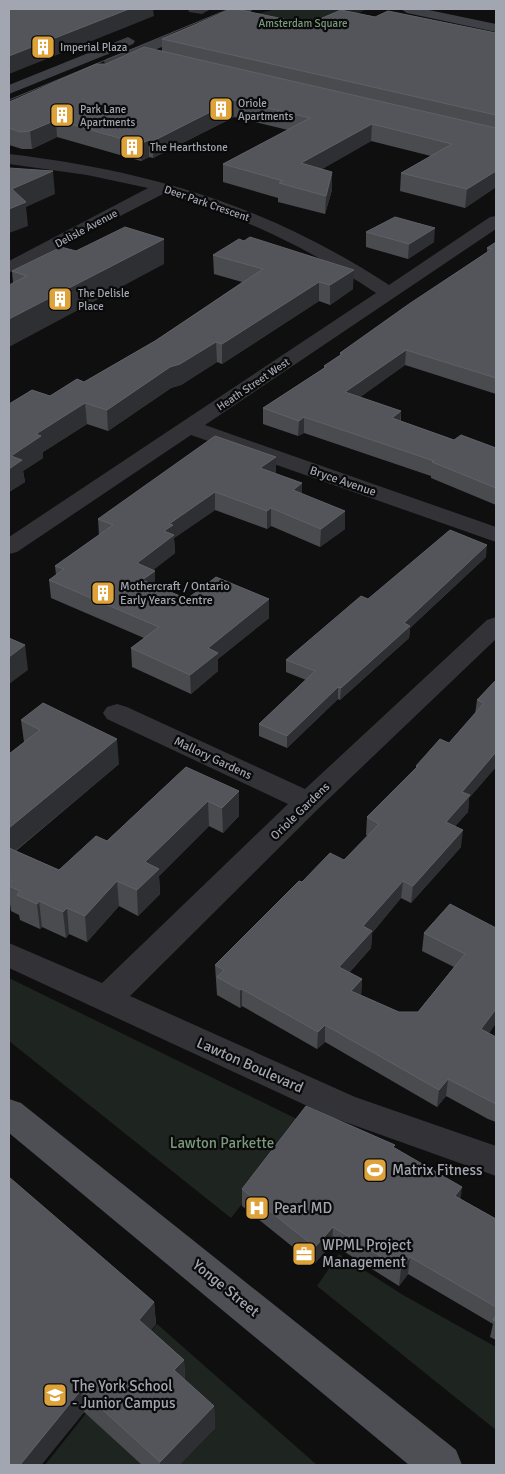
<svg xmlns="http://www.w3.org/2000/svg" width="505" height="1474" viewBox="0 0 505 1474" font-family="Signika,sans-serif">
<style>
.green{fill:#1e241f}
.lines{fill:none;stroke-linecap:round;stroke-linejoin:round}
.street{fill:#333337;fill-rule:evenodd}
.secondary{fill:#3f4045;fill-rule:evenodd}
.primary{fill:#4d4f54;fill-rule:evenodd}
.tram{stroke:#4c4d52;stroke-width:1}
.wall{fill:#4a4b4f}
.shaded-wall{fill:#2e2f32}
.building{fill:#53555a;stroke:#606167}
.labels{text-anchor:middle;stroke-width:4.5;stroke-linejoin:round;paint-order:stroke}
.far-park-label{font-size:11px;fill:#7a997c;stroke:#0a0a0b}
.far-poi-label{font-size:11px;fill:#a2a6b0;stroke:#0a0a0b;text-anchor:start}
.far-street-label{font-size:11px;fill:#a2a6b0;stroke:#0a0a0b}
.street-label{font-size:12px;fill:#a2a6b0;stroke:#0a0a0b}
.poi-label{font-size:12px;fill:#a2a6b0;stroke:#0a0a0b;text-anchor:start}
.near-street-label{font-size:15px;fill:#a2a6b0;stroke:#0a0a0b}
.near-park-label{font-size:15px;fill:#7a997c;stroke:#0a0a0b}
.near-poi-label{font-size:15px;fill:#a2a6b0;stroke:#0a0a0b;text-anchor:start}
</style>
<rect width="100%" height="100%" fill="#0f0f10"/>
<g class="green">
<path d="M277,9h90l-61,29 -59,-22z"/>
<path d="M9,978l296,145 -74,95 -222,-177z"/>
<path d="M339,1254l64,41 93,52v83l-179,-144z"/>
<path d="M157,1324l160,141h-272z"/>
</g>
<g class="lines">
<g class="street">
<path d="M188,9h20l1,1 -7,4 -13,-2z"/>
<path d="M9,154c142,17 259,52 380,131l101,-68 6,-1v13l-291,196 291,102v15l-305,-107 -174,117 -8,2v-17l367,-244c-66,-44 -135,-77 -211,-100l-156,80v-12l139,-73 -61,-13 -78,-11z"/>
<path d="M496,617v22l-178,170 -188,187 225,101 141,49v30l-165,-59 -322,-149v-25l93,40 186,-179 -181,-85 -4,-6 4,-6 10,-3 10,3 178,82 182,-169z"/>
</g>
<g class="secondary">
<path d="M235,9h17l-1,3 -135,53h-10l-2,-3 2,-3z"/>
<path d="M401,9h23l72,15v8l-89,-19z"/>
<path d="M128,37l7,4 -2,3 -124,50v-9z"/>
</g>
<path class="primary" d="M9,1099l12,4 435,347 6,15h-53l-400,-332z"/>
<path class="tram" d="M9,100l220,-91"/>
</g>
<g class="wall">
<path d="M375,17l121,16v154l-31,21 -65,-17 1,-18 30,-17 -60,-15 -49,28 10,21 -7,24 -47,-12v-4l-55,-16v-18l65,-34 -54,-13 -81,41 -4,-1 -8,4 -84,-24 -25,12h-10l-13,-4v-43l97,-38 56,-13v-12l146,-15z"/>
<path d="M366,232l68,10 -26,17 -42,-12z"/>
<path d="M164,239v25l-151,19 -1,-12 64,-20z"/>
<path d="M496,242v152l-91,-29 -45,32 41,14v10l53,19 42,8v57l-65,-27v-2l-127,-43 -6,3 -35,-12v-16l61,-40v-2l16,-11v-2l147,-101v-4z"/>
<path d="M213,255l140,34 -23,16 -11,-4 -97,63 -5,-2 -36,23 -10,3 -63,43 -21,-7 -44,28v6l-20,13 2,11 -16,10v-88l41,-8 34,-14 71,-41 87,-59 -28,-8z"/>
<path d="M276,457v17l26,9v11l43,35 -25,18 -49,-21 -4,3 -52,-19 -41,28 1,15 -22,17 2,16 32,13 82,19 -51,41v12l-27,23 -59,-27 -1,-19 13,-10 -93,-40 -2,-18 7,-5 -1,-9 44,-31 -1,-16z"/>
<path d="M486,557l-76,71 -1,10 -69,62 -2,-1 -51,49 -28,-12v-12l47,-44 -20,-8v-12l82,-61z"/>
<path d="M496,680v88h-1l-26,30 -1,14 -13,14 6,21 -50,56 -10,-5 -29,35 -1,15 -22,25 13,6 -1,16 38,17h19l36,-45 -32,-16 2,-18 72,-5v95l-7,10 7,4v85l-8,-3 -42,-23 -9,11 -112,-65 -8,7 -75,-43 -2,2 -23,-13 -2,-30 87,-83 42,-22 24,-24 -2,-1 1,-18 49,-48v-3l33,-23 26,-29 2,-14z"/>
<path d="M21,720l98,44 -103,87 43,19 48,-29 79,-74 53,49 -16,17 -14,-7 -50,50 1,18 -22,22 -19,-10 -32,36 -18,-8 -3,4 -24,-11 -2,2 -20,-9 -1,-5 -8,-4 -1,-7 -1,-1v-149l15,-12z"/>
<path d="M395,1148l65,51 36,20v121l-6,-3 3,-13 -85,-50 -9,12 -67,-42 -18,20 -72,-58v-17z"/>
<path d="M154,1302l2,22 -5,6 33,30 1,20 29,26 1,22 -36,37h-37l-58,-53 -43,53h-32z"/>
</g>
<g class="shaded-wall">
<path d="M129,9h24l1,7 -145,58v-18z"/>
<path d="M234,100v17l-81,41v-17z"/>
<path d="M56,120l1,17 -25,12 -2,-18z"/>
<path d="M372,124l-1,17 -70,40v-18z"/>
<path d="M149,140v17l-8,4 -1,-17z"/>
<path d="M53,171l2,23 -29,13 2,19 -19,7v-24l3,-20z"/>
<path d="M496,171v16l-31,21 2,-19z"/>
<path d="M332,172v18l-7,24 1,-18z"/>
<path d="M435,228l-1,14 -26,17 1,-15z"/>
<path d="M164,239v25l-155,83v-28z"/>
<path d="M354,270l-1,19 -23,16v-20z"/>
<path d="M319,282v19l-97,63v-20z"/>
<path d="M216,342l1,20 -36,23 -10,3 -63,43 -1,-21 63,-43z"/>
<path d="M406,350l-1,15 -60,43v-16z"/>
<path d="M85,403l2,21 -44,28v6l-20,13 2,11 -16,10v-23l2,-13 25,-22z"/>
<path d="M401,411l-1,16 -8,-9z"/>
<path d="M304,417v16l-6,3 1,-15z"/>
<path d="M276,457v17l-16,-6z"/>
<path d="M302,483v17l-9,-10z"/>
<path d="M215,492v18l-41,28 1,15 -37,29 -1,-19 32,-39z"/>
<path d="M271,508v18l-4,3v-18z"/>
<path d="M345,511v18l-25,18 1,-18z"/>
<path d="M487,545l-1,12 -76,71 -1,10 -69,62 1,-12 63,-65z"/>
<path d="M155,571v18l-13,-9z"/>
<path d="M269,599v19l-51,41v12l-27,23 -1,-19 18,-27z"/>
<path d="M25,645l3,25 -19,14v-27z"/>
<path d="M338,687v12l-51,49v-12z"/>
<path d="M117,739l2,25 -110,92v13v-41z"/>
<path d="M496,752l-1,16 -26,30 -1,14 -24,27 2,-17 16,-30z"/>
<path d="M239,791v25l-16,17 -1,-25z"/>
<path d="M208,801l1,25 -50,50 1,18 -22,22 -1,-26 8,-28z"/>
<path d="M463,830l-2,17 -50,56 2,-17z"/>
<path d="M117,881l2,25 -32,36 -2,-26z"/>
<path d="M403,881l-2,17 -29,35 -1,15 -33,37 1,-18 24,-41z"/>
<path d="M39,901l3,26 -2,2 -3,-25z"/>
<path d="M67,908l2,26 -3,4 -3,-26z"/>
<path d="M362,979l-1,18 -10,-6z"/>
<path d="M242,989v17l-2,2v-18z"/>
<path d="M496,1009v14l-17,23 2,-17z"/>
<path d="M325,1025v17l-8,7 1,-17z"/>
<path d="M448,1079l-2,17 -9,11 2,-17z"/>
<path d="M462,1187l-2,17 -5,-8z"/>
<path d="M333,1227l-1,17 -18,20 1,-17z"/>
<path d="M410,1257l-2,17 -9,12 2,-17z"/>
<path d="M154,1302l2,22 -15,19 -2,-23z"/>
<path d="M184,1360l1,22 -11,-12z"/>
<path d="M81,1390l3,22 -43,53h-21z"/>
<path d="M214,1406l1,22 -36,37h-19v-3z"/>
</g>
<g class="building">
<path d="M9,9h120l-120,47z"/>
<path d="M231,9h4l73,15 33,-14 34,7 13,-6 108,22v82l-334,-76z"/>
<path d="M144,47l352,81v43l-29,18 -66,-16 51,-29 -80,-20 -71,39 31,9 -6,24 -47,-13 4,-2 -60,-17 87,-46 -76,-18 -81,41 -4,-1 -9,4 -84,-24 -26,11 -10,1 -11,-4v-26l87,-38h10z"/>
<path d="M9,168l44,3 -41,18 14,13 -17,7z"/>
<path d="M395,217l40,11 -26,16 -43,-12z"/>
<path d="M125,227l39,12 -155,80v-34l18,-9 -15,-5 49,-24 15,4z"/>
<path d="M250,237l104,33 -24,15 -11,-3 -97,62 -6,-2 -36,22 -10,3 -63,43 -22,-7 -49,31 5,2 -30,20 11,4 -13,9v-65l23,-14 18,6 27,-17 7,3 71,-41 108,-72 -50,-14 26,-16 5,2z"/>
<path d="M496,242v136l-90,-28 -61,42 56,19 -9,7 62,22 7,-5 35,13v40l-64,-26 2,-1 -130,-44 -5,4 -36,-13 63,-41 -2,-1 18,-12 -2,-1 69,-49 83,-55 -5,-1z"/>
<path d="M215,436l61,21 -16,11 42,15 -9,7 52,21 -24,18 -50,-21 -4,3 -52,-19 -46,32 4,1 -9,6 10,4 -37,28 18,8 -13,9 45,19 29,-22 53,22 -61,49 10,5 -28,22 -59,-27 28,-21 -110,-47 15,-11 -9,-3 58,-41 -15,-6z"/>
<path d="M450,530l37,15 -83,78 6,3 -69,62 -3,-1 -51,49 -28,-12 56,-53 -29,-11 75,-64 7,3z"/>
<path d="M9,638l16,7 -16,12z"/>
<path d="M496,680v72l-34,40 8,3 -24,27 17,8 -50,56 -10,-5 -40,45 9,5 -33,36 23,12 -11,12 48,21h19l47,-58 -41,-21 26,-29 46,24v81l-15,20 15,8v67l-48,-25 -9,11 -114,-65 -7,7 -76,-43 -2,1 -23,-13 7,-7 -9,-5 84,-84 3,1 28,-29 14,7 35,-36 -12,-7 51,-51h-2l24,-27 9,4 35,-40 -7,-3z"/>
<path d="M43,703l74,36 -108,89v-74l31,-24 -19,-10z"/>
<path d="M186,767l53,24 -17,17 -14,-7 -63,61 14,7 -22,21 -20,-9 -32,35 -18,-8 -4,4 -24,-11 -2,3 -20,-9 3,-4 -11,-5v-1l3,-4 -3,-2v-31l50,22 37,-34 11,5z"/>
<path d="M306,1106l89,39 -2,2 69,40 -7,9 41,23v88l-86,-50 -9,12 -68,-42 -18,20 -73,-58z"/>
<path d="M9,1177l145,125 -15,18 45,40 -10,10 40,36 -54,56 -79,-72 -61,75h-11z"/>
<path d="M496,1315v7l-3,-2z"/>
</g>
<defs>
<g id="building-square" transform="scale(1.25)"><rect x="-9" y="-9" width="18" height="18" rx="4" fill="#dda33a" stroke="#0a0a0b"/><path d="M-4-6H4V6H1V3H-1V6H-4ZM-2.5-4.3h1.7v1.8h-1.7ZM.8-4.3h1.7v1.8H.8ZM-2.5-1h1.7V.8h-1.7ZM.8-1h1.7V.8H.8Z" fill="#fff"/></g>
<g id="stadium-square" transform="scale(1.25)"><rect x="-9" y="-9" width="18" height="18" rx="4" fill="#dda33a" stroke="#0a0a0b"/><path d="M0-5a6.5 5 0 1 0 0 10a6.5 5 0 1 0 0-10ZM-3.5-1.8h7v3.6h-7Z" fill="#fff"/></g>
<g id="hospital-square" transform="scale(1.25)"><rect x="-9" y="-9" width="18" height="18" rx="4" fill="#dda33a" stroke="#0a0a0b"/><path d="M-5-5h3v3.5h4V-5h3V5h-3V1.5h-4V5h-3Z" fill="#fff"/></g>
<g id="office-square" transform="scale(1.25)"><rect x="-9" y="-9" width="18" height="18" rx="4" fill="#dda33a" stroke="#0a0a0b"/><path d="M-6-3h4V-5.5h4V-3h4V5H-6ZM-1-4.5V-3h2v-1.5ZM-6 0V1H6V0Z" fill="#fff"/></g>
<g id="school-square" transform="scale(1.25)"><rect x="-9" y="-9" width="18" height="18" rx="4" fill="#dda33a" stroke="#0a0a0b"/><path d="M0-5L7-2L0 1L-7-2ZM-4 1L0 2.5L4 1V4Q0 6-4 4Z" fill="#fff"/></g>
</defs>
<g fill-rule="evenodd">
<use href="#building-square" x="43" y="47"/>
<use href="#building-square" x="221" y="109"/>
<use href="#building-square" x="62" y="115"/>
<use href="#building-square" x="132" y="147"/>
<use href="#building-square" x="60" y="299"/>
<use href="#building-square" x="103" y="593"/>
<use href="#stadium-square" x="375" y="1170"/>
<use href="#hospital-square" x="257" y="1208"/>
<use href="#office-square" x="304" y="1254"/>
<use href="#school-square" x="55" y="1395"/>
</g>
<g class="labels">
<g class="far-park-label">
<text x="303" y="27">Amsterdam Square</text>
</g>
<g class="far-poi-label">
<text x="60" y="51">Imperial Plaza</text>
<text x="238" y="107">Oriole<tspan x="238" dy="13">Apartments</tspan></text>
<text x="80" y="113">Park Lane<tspan x="80" dy="13">Apartments</tspan></text>
<text x="150" y="151">The Hearthstone</text>
<text x="78" y="297">The Delisle<tspan x="78" dy="13">Place</tspan></text>
</g>
<g class="far-street-label">
<text transform="translate(207 203) rotate(19)" y="4">Deer Park Crescent</text>
<text transform="translate(86 228) rotate(-28)" y="4">Delisle Avenue</text>
<text transform="translate(253 384) rotate(-34)" y="4">Heath Street West</text>
</g>
<g class="street-label">
<text transform="translate(343 481) rotate(19)" y="4">Bryce Avenue</text>
<text transform="translate(213 758) rotate(25)" y="4">Mallory Gardens</text>
<text transform="translate(300 811) rotate(-44)" y="4">Oriole Gardens</text>
</g>
<g class="poi-label">
<text x="120" y="590">Mothercraft / Ontario<tspan x="120" dy="14">Early Years Centre</tspan></text>
</g>
<g class="near-street-label">
<text transform="translate(250 1065) rotate(24)" y="5">Lawton Boulevard</text>
<text transform="translate(226 1288) rotate(39)" y="5">Yonge Street</text>
</g>
<g class="near-park-label">
<text x="222" y="1148">Lawton Parkette</text>
</g>
<g class="near-poi-label">
<text x="392" y="1175">Matrix Fitness</text>
<text x="274" y="1213">Pearl MD</text>
<text x="322" y="1250">WPML Project<tspan x="322" dy="17">Management</tspan></text>
<text x="72" y="1391">The York School<tspan x="72" dy="17">- Junior Campus</tspan></text>
</g>
</g>
<rect width="505" height="1474" fill="none" stroke="#a2a6b0" stroke-width="20"/>
</svg>
